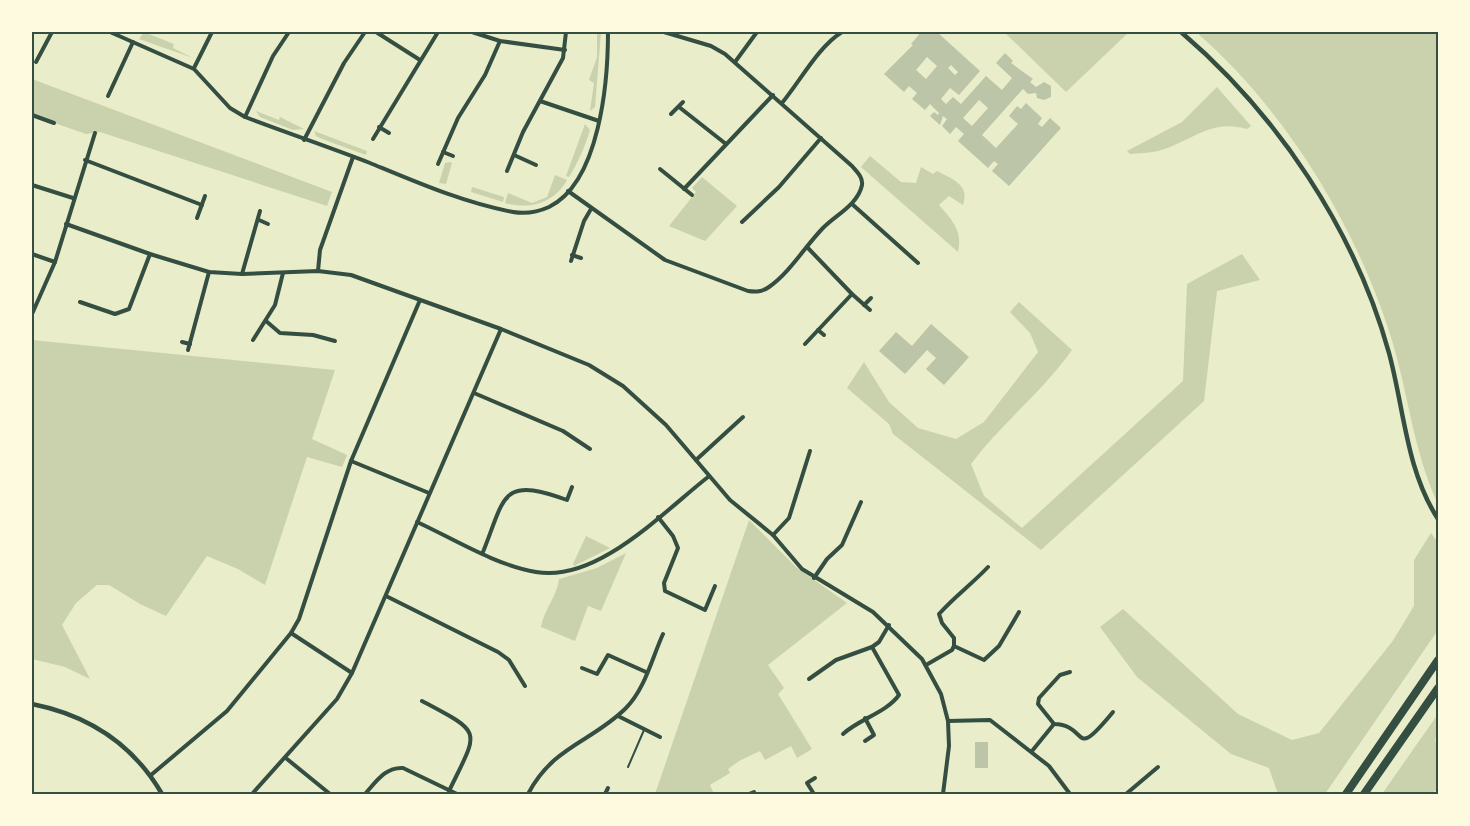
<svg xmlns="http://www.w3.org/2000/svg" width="1470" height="826" viewBox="0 0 1470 826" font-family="'Archivo Narrow',sans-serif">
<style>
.green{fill:#cad2ad}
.building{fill:#bcc5a7;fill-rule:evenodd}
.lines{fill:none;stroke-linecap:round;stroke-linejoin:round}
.service{stroke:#344e41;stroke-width:2}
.minor{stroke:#344e41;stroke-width:4}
.tertiary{stroke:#344e41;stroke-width:4.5}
.motorway{stroke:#344e41;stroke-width:8}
.neatline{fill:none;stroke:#344e41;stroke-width:2}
</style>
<rect width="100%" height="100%" fill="#e9edc9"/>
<g class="green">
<path d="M144,32l30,12 -1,4 20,10 -54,-19z"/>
<path d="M597,32h4l-6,75 -5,4 4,-28 -5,-3 8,-23z"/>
<path d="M1004,32h125l-63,60z"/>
<path d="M1196,32h242v472c-25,-53 -30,-114 -48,-170 -35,-110 -106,-226 -194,-302z"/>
<path d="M32,79l300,113 -5,14 -227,-74 -14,2 -54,-19z"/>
<path d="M1217,87l34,39 -4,3c-37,-11 -56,13 -89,22 -9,2 -19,2 -28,3l-3,-3 55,-29z"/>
<path d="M256,111l23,9 1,-3 24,12 -11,1 -33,-13z"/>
<path d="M585,124l5,6c-5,17 -12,32 -21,47l-3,-1z"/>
<path d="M314,131l53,20 -1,4 -44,-16 -6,-3z"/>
<path d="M870,156l31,26 15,1 5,-16 12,7 4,-3c16,8 33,14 26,34l-14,-9 -10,9c13,15 24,26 19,47l-97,-85z"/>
<path d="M449,162l3,1 -6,21 -7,-1 6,-20z"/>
<path d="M555,175l12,5c-12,23 -38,30 -62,23l3,-10 24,10 15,-6z"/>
<path d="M702,177l35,29 -32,35 -36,-15 27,-34 -4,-4z"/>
<path d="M472,187l32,10 -1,5 -32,-10z"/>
<path d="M1242,254l18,26 -43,11 -13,110 -163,149 -148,-116 -4,-10 -42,-36 17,-26 25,40 29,26 38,11 28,-17 54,-70 -8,-19 -20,-21 9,-10 53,48c-30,42 -70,73 -101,114l13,32 38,32 161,-147 4,-97z"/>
<path d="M32,340l303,30 -23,69 35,16 -5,12 -35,-10 -42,128 -27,-16 -31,-13 -41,60 -26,-12 -31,-19h-12l-21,18 -14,22 28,54 -25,-12 -33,-8z"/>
<path d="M749,520l47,47 51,36 -79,62 16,23 -6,6 34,55 -15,9 -6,-12 -26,14 -5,-9 -21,10 -11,8 2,4 -20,12 4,9h-59z"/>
<path d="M1431,533l7,10v87l-113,164h-47l-9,-26 -38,-14 -94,-77 -37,-50 23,-18 115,105 54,26 27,-7 73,-91 22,-36v-46z"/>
<path d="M586,536l24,12 -36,18 -1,-2z"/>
<path d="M626,553l-25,58 -13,-5 -13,35 -34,-14c3,-18 16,-30 18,-48l38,-11z"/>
<path d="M1438,714v21l-3,5 3,9v40l-7,5h-49z"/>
</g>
<g class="building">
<path d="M921,32h16l43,39 -21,24 -9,-7 -9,11 5,5 7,-7 8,7 25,-28 16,14 10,-12 -16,-15 9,-10 8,8 -2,2 22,16 -3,3 6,5 8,-5 7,4v11l-7,3 -7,-2 -1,-5 -8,1 -5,-5 -41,46 14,13 22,-24 -9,-8 8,-10 4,3 5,-6 16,15 -4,6 4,3 8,-9 11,10 -52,58 -17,-15 6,-7 -4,-3 -6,7 -30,-27 6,-7 -8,-7 -6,7 -8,-8 5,-7 -4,-3 -3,9 -10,-9 4,-4 4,3 1,-2 -9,-9 -5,6 -13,-11 5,-6 -8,-7 -5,6 -20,-18 29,-29 -2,-1zM927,57l10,9 -11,13 -10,-9zM951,65l7,7 -3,3 -7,-7zM979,100l9,8 -16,18 -9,-8z"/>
<path d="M931,324l38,33 -25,28 -18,-16 10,-11 -9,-8 -22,24 -26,-23 17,-19 16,14z"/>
<rect x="975" y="742" width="13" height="26"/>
</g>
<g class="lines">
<path class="service" d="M628,767l16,-37"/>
<g class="minor">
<path d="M110,32l84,37 36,39 15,9c42,16 84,30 125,46 46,19 94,40 143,49 12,2 25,0 36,-5 51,-25 59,-126 59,-175"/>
<path d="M376,32l44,28"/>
<path d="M472,32l28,9 65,9"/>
<path d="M36,62l16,-30"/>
<path d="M735,62l22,-30"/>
<path d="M194,68l18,-36"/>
<path d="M108,96l25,-54"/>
<path d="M540,101l59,20"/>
<path d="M782,103c19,-23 36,-56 60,-71"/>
<path d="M679,107l47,37"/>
<path d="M671,114l12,-12"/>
<path d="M32,115l22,8"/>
<path d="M245,117l28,-61 16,-24"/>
<path d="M379,127l10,6"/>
<path d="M373,139l65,-107"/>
<path d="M304,140l40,-77 21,-31"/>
<path d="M443,152l10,4"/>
<path d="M514,155l22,10"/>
<path d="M85,160l117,45"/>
<path d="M438,164l20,-46 27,-43 15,-34"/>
<path d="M660,169l32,26"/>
<path d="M507,171l16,-39 40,-74 3,-26"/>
<path d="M32,185l41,13"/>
<path d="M684,189l89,-94"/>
<path d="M568,191l97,69 83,31c8,1 14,1 21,-4 21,-15 35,-39 53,-58 12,-13 36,-24 40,-44 1,-8 -5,-13 -10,-19l-127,-112 -14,-8 -47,-14"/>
<path d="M852,204l66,59"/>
<path d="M197,218l8,-22"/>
<path d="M259,220l9,4"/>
<path d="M742,222l37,-35 42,-49"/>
<path d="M66,224l84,30 59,18 33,2 76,-3 33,4 150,54 88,36 34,21 43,39 64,75 43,35 29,34 71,43 49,47 19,35 7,27 1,25 -6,48"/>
<path d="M32,254l23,8"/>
<path d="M572,255l9,3"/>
<path d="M571,261l13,-40 7,-12"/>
<path d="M318,271l2,-21 33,-93"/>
<path d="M242,274l18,-63"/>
<path d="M852,294l18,16"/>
<path d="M80,302l35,12 14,-5 21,-55"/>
<path d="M864,305l7,-7"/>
<path d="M32,314l23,-52 40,-129"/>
<path d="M266,321l14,12 33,2 22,6"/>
<path d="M818,330l6,5"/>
<path d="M253,340l22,-35 8,-32"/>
<path d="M182,342l8,2"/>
<path d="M805,344l47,-50 -45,-47"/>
<path d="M188,350l21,-78"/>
<path d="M474,393l89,38 27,18"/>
<path d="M696,460l47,-43"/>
<path d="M351,461l78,32"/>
<path d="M658,517l15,19 5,12 -14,35 1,8 40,19 10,-24"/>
<path d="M417,522c37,17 78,43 119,50 61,11 127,-60 172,-95"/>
<path d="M773,535l16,-17 21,-67"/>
<path d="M483,552c22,-54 17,-77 84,-52l5,-13"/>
<path d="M988,567c-16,17 -33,29 -49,47l3,9 12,15v8l30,14 15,-14 20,-34"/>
<path d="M814,578l13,-19 15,-14 19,-43"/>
<path d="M386,596l112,56 11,8 16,26"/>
<path d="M291,633l61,40"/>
<path d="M872,647l7,-5 10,-17"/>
<path d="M926,665l26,-15 2,-4"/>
<path d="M582,668l15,6 11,-19 38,17"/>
<path d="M1070,672l-10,3 -21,23 -1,6 16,20c36,1 17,39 59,-12"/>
<path d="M809,679l27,-19 36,-13 27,48c-13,18 -40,24 -56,39"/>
<path d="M422,701c62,33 57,28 27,90"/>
<path d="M618,716l42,21"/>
<path d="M948,721l42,-1 59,46 21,28"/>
<path d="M865,741l9,-6 -9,-17"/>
<path d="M1032,751l22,-27"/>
<path d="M287,759l43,35"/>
<path d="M151,775l76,-64 64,-78 8,-14 52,-158 69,-161"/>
<path d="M252,794l85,-95 15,-26 149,-344"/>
<path d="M365,794c11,-12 20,-27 38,-26l54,26"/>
<path d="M528,794c25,-48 64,-52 98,-86 19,-19 26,-50 37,-74"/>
<path d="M605,794l3,-6"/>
<path d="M749,794l5,-2"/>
<path d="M814,794l-7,-11 8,-5"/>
<path d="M1126,794l32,-27"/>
</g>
<g class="tertiary">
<path d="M1181,32c96,82 174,198 208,321 15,55 17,117 49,166"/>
<path d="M32,704c55,11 101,40 130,90"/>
</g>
<g class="motorway">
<path d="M1346,794l92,-134"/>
<path d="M1364,794l74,-106"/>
</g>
</g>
<rect width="1470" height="826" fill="none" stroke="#fefae0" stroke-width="66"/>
<rect x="33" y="33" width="1404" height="760" class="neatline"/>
</svg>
